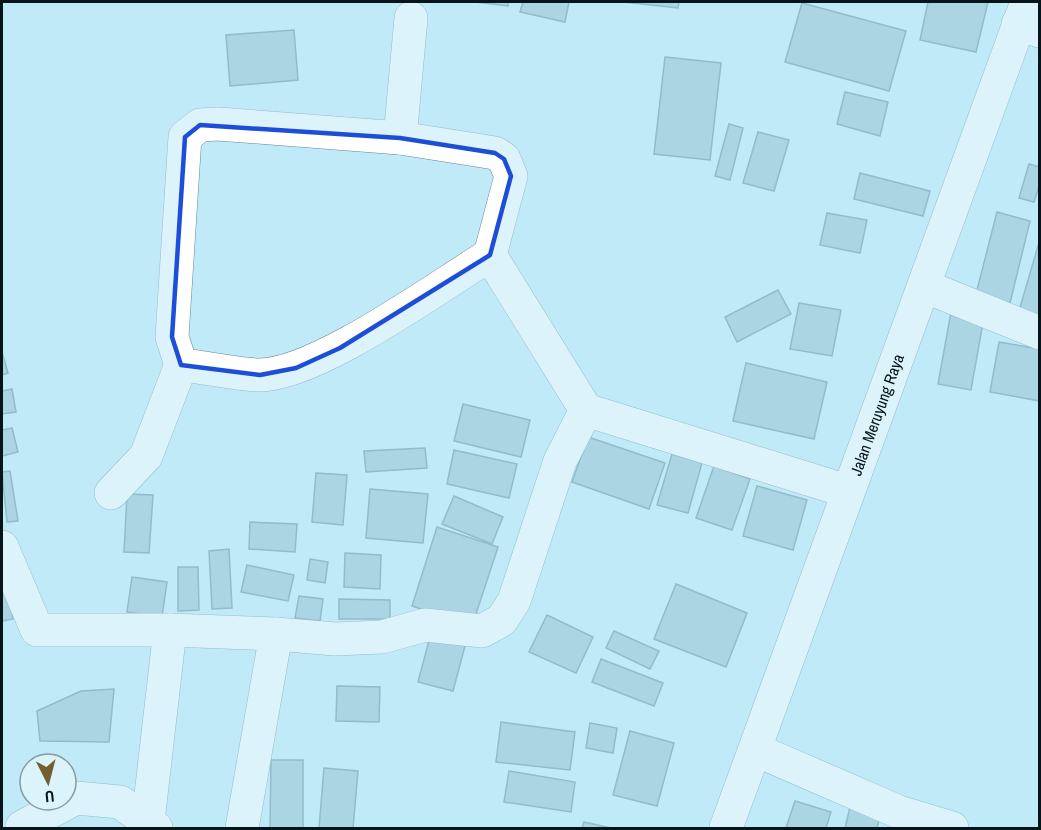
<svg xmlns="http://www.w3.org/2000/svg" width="1041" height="830" viewBox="0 0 1041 830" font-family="'Archivo Narrow',sans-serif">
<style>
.building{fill:#94bdca;stroke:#5d8490;stroke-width:1.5}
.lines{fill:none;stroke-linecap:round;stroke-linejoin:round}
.minor-casing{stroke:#618894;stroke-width:34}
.secondary-casing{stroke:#618894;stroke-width:34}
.minor{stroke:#fff;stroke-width:33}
.secondary{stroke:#fff;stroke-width:33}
.marked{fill:none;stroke:#1d4ed8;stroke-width:4.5;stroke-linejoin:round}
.labels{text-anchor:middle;stroke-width:4.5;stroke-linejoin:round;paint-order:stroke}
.street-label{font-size:16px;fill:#06151a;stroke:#dbf4fc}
</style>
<rect width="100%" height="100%" fill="#c0eaf8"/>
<g class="building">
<path d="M475,2h33v4z"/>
<path d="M523,2h46l-4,20 -45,-10z"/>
<path d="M623,2h56l-1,6z"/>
<path d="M928,2h60l-12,50 -56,-12z"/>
<path d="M802,3l104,28 -17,60 -104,-29z"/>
<path d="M294,30l4,50 -68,6 -4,-51z"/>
<path d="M665,57l56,6 -11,97 -56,-6z"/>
<path d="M845,92l43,10 -8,34 -43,-12z"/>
<path d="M729,124l14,4 -13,52 -15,-4z"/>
<path d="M758,132l31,8 -15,51 -31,-8z"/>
<path d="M1029,164l11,3v16l-6,19 -15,-4z"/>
<path d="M860,173l70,18 -7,25 -69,-17z"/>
<path d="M997,212l33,9 -20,82 -34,-9z"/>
<path d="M827,213l40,7 -7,33 -40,-8z"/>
<path d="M1040,239v78l-21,-6z"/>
<path d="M778,290l13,24 -54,28 -12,-25z"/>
<path d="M799,303l42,7 -9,46 -42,-7z"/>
<path d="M951,312l33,5 -13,73 -33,-6z"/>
<path d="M999,342l41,7v52l-50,-9z"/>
<path d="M2,352l6,21 -6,2z"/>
<path d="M746,363l81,19 -13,57 -81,-18z"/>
<path d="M12,389l4,23 -14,2v-23z"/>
<path d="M463,404l67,16 -9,37 -67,-16z"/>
<path d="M12,428l6,24 -16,4v-26z"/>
<path d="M588,437l77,26 -16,46 -77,-27z"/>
<path d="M425,448l2,20 -61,4 -2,-21z"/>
<path d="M454,450l63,14 -8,34 -62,-14z"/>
<path d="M672,454l30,9 -14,50 -31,-8z"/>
<path d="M714,466l36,13 -18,51 -36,-12z"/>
<path d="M10,471l8,50 -11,1 -5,-50z"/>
<path d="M316,473l31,2 -4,50 -31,-3z"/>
<path d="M757,486l50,14 -14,50 -50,-14z"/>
<path d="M370,489l58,5 -5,49 -57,-5z"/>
<path d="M127,494l26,1 -4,58 -25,-1z"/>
<path d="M454,496l49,21 -11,27 -50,-20z"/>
<path d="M250,522l47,2 -2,28 -46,-3z"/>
<path d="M437,527l61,20 -26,79 -60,-20z"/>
<path d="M229,549l3,59 -20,1 -3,-58z"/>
<path d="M345,553l36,2 -1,34 -36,-2z"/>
<path d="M2,555l11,64 -11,2z"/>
<path d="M310,559l18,3 -3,21 -18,-3z"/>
<path d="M247,565l47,10 -6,26 -47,-9z"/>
<path d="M178,567h20l1,43 -21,1z"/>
<path d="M132,577l35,5 -5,35 -35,-5z"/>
<path d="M676,584l71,29 -21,54 -72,-28z"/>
<path d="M299,596l24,3 -3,22 -25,-3z"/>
<path d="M339,599l51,1v19h-51z"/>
<path d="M547,615l46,22 -17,36 -47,-21z"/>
<path d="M614,631l45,20 -9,18 -44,-21z"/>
<path d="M430,637l35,9 -12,45 -35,-9z"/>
<path d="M601,659l62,24 -9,23 -62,-24z"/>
<path d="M337,686l43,1 -1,35 -43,-1z"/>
<path d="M114,689l-5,53 -69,-1 -3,-30 44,-20z"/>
<path d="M501,722l74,10 -5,38 -74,-8z"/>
<path d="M590,723l27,5 -4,25 -27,-5z"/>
<path d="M630,731l44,12 -17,63 -44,-11z"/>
<path d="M271,760h32v68h-33z"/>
<path d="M324,768l34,3 -5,57h-34z"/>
<path d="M509,771l66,11 -4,30 -67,-10z"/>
<path d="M795,801l36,11 -5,16h-40z"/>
<path d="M850,807l31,6 -4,15h-32z"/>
<path d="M584,822l27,6h-29z"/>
</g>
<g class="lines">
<g class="minor-casing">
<g id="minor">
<path d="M1018,24l22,7"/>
<path d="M400,138l11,-120"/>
<path d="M490,255c-53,32 -174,121 -232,120 -25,-1 -52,-8 -77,-10l-9,-28 13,-200 15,-12 18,-1 182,14 95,15 9,6 7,17 -21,79 96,155 261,81"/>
<path d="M924,286l116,47"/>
<path d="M111,493l35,-37 35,-91"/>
<path d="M2,547l35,83h133l106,4 59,5 47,-2 43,-12 57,6 20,-11 12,-19 46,-140 26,-51"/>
<path d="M756,750l143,62 53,16"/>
<path d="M148,821l22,-191"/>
<path d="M22,827l54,-29 44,4 36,26"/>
<path d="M242,828l34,-194"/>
</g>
</g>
<g class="secondary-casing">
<g id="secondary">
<path id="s1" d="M726,828l301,-826"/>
</g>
</g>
<use href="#minor" class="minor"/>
<use href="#secondary" class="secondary"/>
</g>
<path d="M0 0H1041V830H0ZM200,125l200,13 95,15 9,6 7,17 -21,79 -150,93 -44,20 -36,7 -79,-10 -9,-28 13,-200z" fill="#c0eaf8" fill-opacity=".55" fill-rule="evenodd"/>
<path class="marked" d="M200,125l200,13 95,15 9,6 7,17 -21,79 -150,93 -44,20 -36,7 -79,-10 -9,-28 13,-200z"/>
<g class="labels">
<g class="street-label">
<text dy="6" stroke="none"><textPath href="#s1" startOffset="440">Jalan Meruyung Raya</textPath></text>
</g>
</g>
<rect width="1041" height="830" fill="none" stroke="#06151a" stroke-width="6"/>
<g transform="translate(48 782) rotate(174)"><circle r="28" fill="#dbf4fc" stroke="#869ba2" stroke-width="1.5"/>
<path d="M0-4.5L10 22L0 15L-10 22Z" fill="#755e2e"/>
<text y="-9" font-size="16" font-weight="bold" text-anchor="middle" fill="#06151a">U</text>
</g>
</svg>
